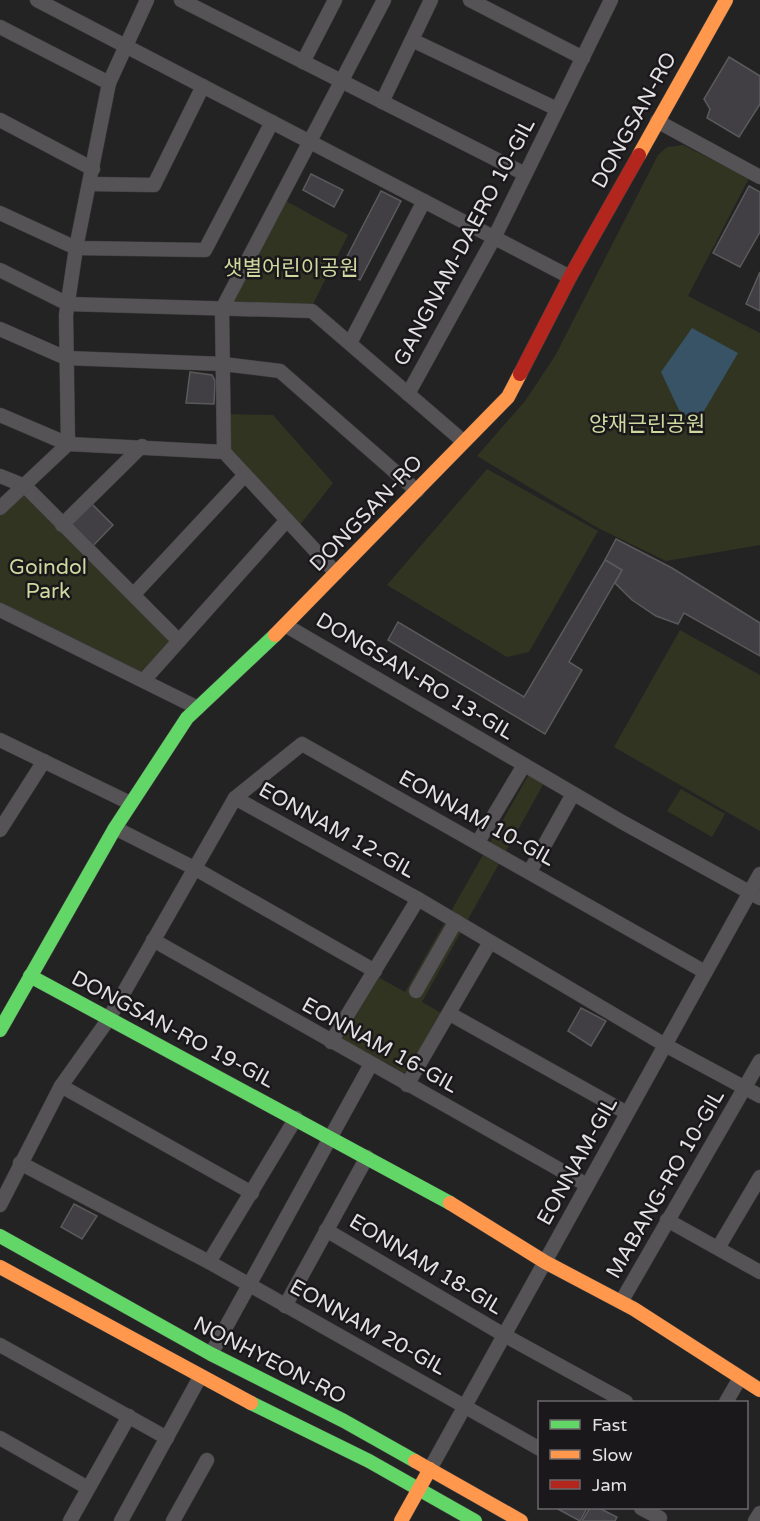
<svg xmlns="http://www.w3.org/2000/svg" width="760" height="1521" viewBox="0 0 760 1521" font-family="'Varela Round','Noto Sans KR',sans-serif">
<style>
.green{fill:#313421}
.water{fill:#375365}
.building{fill:#413e44;stroke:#5a5a5b;stroke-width:1.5}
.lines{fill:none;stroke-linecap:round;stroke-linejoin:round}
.street-casing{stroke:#403f40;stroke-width:15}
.fast-casing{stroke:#403f40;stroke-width:15}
.slow-casing{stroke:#403f40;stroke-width:15}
.jam-casing{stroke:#403f40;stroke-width:15}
.street{stroke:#555355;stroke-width:14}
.fast{stroke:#63d668;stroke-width:14}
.slow{stroke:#ff974d;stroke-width:14}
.jam{stroke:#b3261e;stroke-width:14}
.labels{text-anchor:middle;stroke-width:5;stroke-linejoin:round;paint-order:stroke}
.street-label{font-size:21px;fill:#e3e1e3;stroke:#1b181b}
.park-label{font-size:21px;fill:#cdd99f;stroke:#1b181b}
</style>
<rect width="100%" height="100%" fill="#242324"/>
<g class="green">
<path d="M683,145l66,33 -61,118 72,37v212l-94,16 -68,-33 -121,-72 48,-55 30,-45 103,-201 9,-8z"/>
<path d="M286,201l62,34 -35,69 -79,-2z"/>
<path d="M224,414l49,1 60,68 -37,47 -72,-78z"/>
<path d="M487,469l111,62 -69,121 -22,5 -120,-72z"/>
<path d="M25,486l154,155 -34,38 -145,-69v-102z"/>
<path d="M680,630l80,45v156l-146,-84z"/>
<path d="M529,774l15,9 -122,219 21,12 -35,61 -66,-36 36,-62 27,15z"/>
<path d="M681,789l44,25 -13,23 -45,-26z"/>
</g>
<path class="water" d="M692,328l46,25 -41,70 -18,-13 -18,-38z"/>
<g class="building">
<path d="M729,57l31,19v28l-21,33 -32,-19 3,-9 -6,-10z"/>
<path d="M311,174l32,16 -9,17 -31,-17z"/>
<path d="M749,186l11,6v40l-20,35 -27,-14z"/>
<path d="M381,191l20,10 -41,79 -20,-10z"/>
<path d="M760,272v39l-14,-7z"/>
<path d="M190,372l22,3 3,6 -1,23 -28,-1z"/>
<path d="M91,503l22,22 -24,25 -22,-22z"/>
<path d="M616,539l56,29 88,55v33l-76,-43 -6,11 -22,-8 -24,-16 -17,-17 7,-13 -17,-10z"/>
<path d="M605,560l17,10 -53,92 13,8 -37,64 -157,-94 10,-18 126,75z"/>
<path d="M581,1008l25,13 -15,25 -23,-15z"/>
<path d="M74,1204l23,12 -15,23 -21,-12z"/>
<path d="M556,1508h31l-7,13z"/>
<path d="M590,1508h9l18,9 -2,4h-33z"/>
</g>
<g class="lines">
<g class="street-casing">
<g id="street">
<path d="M37,0l533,277"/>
<path d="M181,0l344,174"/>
<path d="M470,0l113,58"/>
<path d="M0,27l109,56"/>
<path d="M412,40l145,69"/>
<path d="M303,62l32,-62"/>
<path d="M382,102l49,-102"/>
<path d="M0,120l93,49"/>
<path d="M657,121l103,56"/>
<path d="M90,184l64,1 49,-99"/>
<path d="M0,213l76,35 129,2 67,-128"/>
<path d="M0,270l68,34 244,7 152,131"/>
<path d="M0,329l66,29 157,6 57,7 137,120"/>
<path d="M350,343l74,-142"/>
<path d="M408,394l86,-156 117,-238"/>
<path d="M0,415l68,29 156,8 112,121"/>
<path d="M224,452l-2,-143 162,-309"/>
<path d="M0,476l25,10 154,155"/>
<path d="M0,508l68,-64 -2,-129 10,-67 33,-165 38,-83"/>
<path d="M62,525l80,-79"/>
<path d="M134,594l111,-119"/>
<path d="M0,610l198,98"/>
<path d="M285,625l337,197 138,76"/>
<path d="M145,679l142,-159"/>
<path d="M0,740l130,63"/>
<path d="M235,798l183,101 247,146 95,51"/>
<path d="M115,828l79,40 181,103"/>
<path d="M0,830l44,-69"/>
<path d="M478,842l46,-77"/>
<path d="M530,871l43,-77"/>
<path d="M153,940l434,245"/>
<path d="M416,991l40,-70"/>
<path d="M450,1014l177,99"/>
<path d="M331,1042l87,-143"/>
<path d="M407,1085l83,-143"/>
<path d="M61,1086l191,107"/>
<path d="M20,1163l189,99 331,187"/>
<path d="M0,1205l61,-119 47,-66 127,-222 67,-54 403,228"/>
<path d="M667,1220l93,52"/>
<path d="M326,1230l178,105 122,67"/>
<path d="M718,1248l42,-71"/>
<path d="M209,1262l87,-144"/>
<path d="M621,1302l139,-241"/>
<path d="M285,1306l82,-149"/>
<path d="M0,1345l167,93"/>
<path d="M211,1354l160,-290"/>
<path d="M726,1402l14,-24"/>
<path d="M0,1438l88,50"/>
<path d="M430,1469l330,-595"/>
<path d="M641,1508l19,10"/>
<path d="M70,1521l59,-105"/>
<path d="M121,1521l79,-144"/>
<path d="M173,1521l34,-61"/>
<path d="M755,1521l5,-8"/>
</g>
</g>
<g class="fast-casing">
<g id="fast">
<path d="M30,976l420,227"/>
<path d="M0,1030l115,-202 72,-110 88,-83"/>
<path d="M0,1236l211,118 133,67 71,40"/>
<path d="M251,1403l118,58 106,60"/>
</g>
</g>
<g class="slow-casing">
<g id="slow">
<path d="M639,155l87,-155"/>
<path d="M275,635l233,-238 12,-23"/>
<path d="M450,1203l95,59 89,47 126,81"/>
<path d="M0,1267l251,136"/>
<path d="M415,1461l106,60"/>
<path d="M401,1521l29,-52"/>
</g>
</g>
<g class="jam-casing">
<path id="jam" d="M520,374l50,-97 69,-122"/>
</g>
<use href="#street" class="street"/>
<use href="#fast" class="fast"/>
<use href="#slow" class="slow"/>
<use href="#jam" class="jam"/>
</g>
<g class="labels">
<g class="street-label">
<text transform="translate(634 120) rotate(-61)" y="7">DONGSAN-RO</text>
<text transform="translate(464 242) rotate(-62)" y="7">GANGNAM-DAERO 10-GIL</text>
<text transform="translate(366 513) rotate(-46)" y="7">DONGSAN-RO</text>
<text transform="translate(415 676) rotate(31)" y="7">DONGSAN-RO 13-GIL</text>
<text transform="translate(477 818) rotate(29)" y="7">EONNAM 10-GIL</text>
<text transform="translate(337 830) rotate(29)" y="7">EONNAM 12-GIL</text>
<text transform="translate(173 1029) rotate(28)" y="7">DONGSAN-RO 19-GIL</text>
<text transform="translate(380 1045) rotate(29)" y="7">EONNAM 16-GIL</text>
<text transform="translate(577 1161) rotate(-61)" y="7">EONNAM-GIL</text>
<text transform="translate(665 1184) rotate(-60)" y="7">MABANG-RO 10-GIL</text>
<text transform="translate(426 1264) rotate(31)" y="7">EONNAM 18-GIL</text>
<text transform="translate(368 1327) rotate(29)" y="7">EONNAM 20-GIL</text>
<text transform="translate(270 1360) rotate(27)" y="7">NONHYEON-RO</text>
</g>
<g class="park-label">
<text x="291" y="275">샛별어린이공원</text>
<text x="647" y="431">양재근린공원</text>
<text x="48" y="574">Goindol<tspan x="48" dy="24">Park</tspan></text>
</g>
</g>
<rect x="538" y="1401" width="210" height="108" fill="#1b181b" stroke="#6b686b" stroke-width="1.5"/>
<rect x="550" y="1420" width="30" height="9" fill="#63d668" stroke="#6b686b" stroke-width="1.5"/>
<text x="592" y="1431" font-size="18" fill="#e3e1e3">Fast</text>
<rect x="550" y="1450" width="30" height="9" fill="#ff974d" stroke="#6b686b" stroke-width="1.5"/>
<text x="592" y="1461" font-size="18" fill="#e3e1e3">Slow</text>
<rect x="550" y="1480" width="30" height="9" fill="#b3261e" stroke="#6b686b" stroke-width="1.5"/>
<text x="592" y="1491" font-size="18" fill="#e3e1e3">Jam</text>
</svg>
